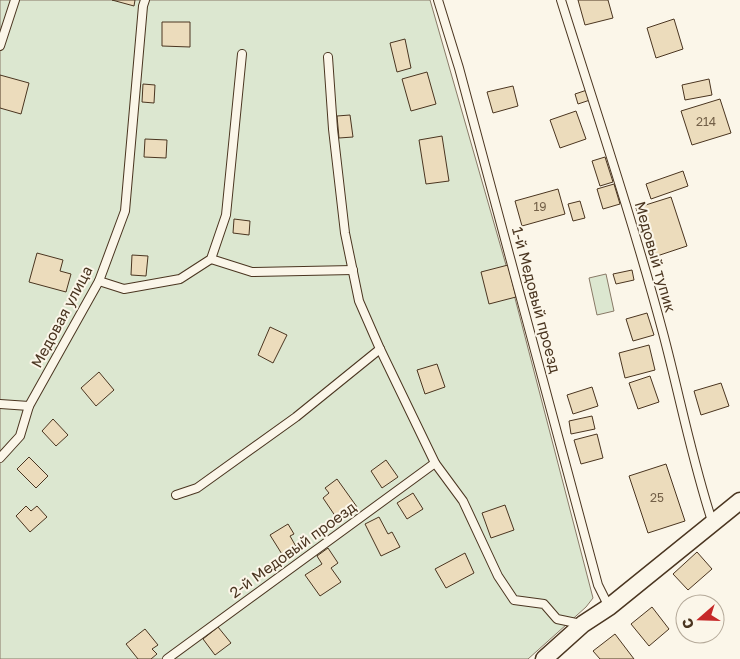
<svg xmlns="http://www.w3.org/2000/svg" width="740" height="659" viewBox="0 0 740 659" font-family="'Golos Text',sans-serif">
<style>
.green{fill:#dce7d0;stroke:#887966}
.building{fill:#ecdcbc;stroke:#4a3520}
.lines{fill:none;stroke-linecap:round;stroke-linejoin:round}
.lane-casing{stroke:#4a3520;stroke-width:10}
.street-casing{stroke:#4a3520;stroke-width:19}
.lane{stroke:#fbf6e9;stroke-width:8}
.street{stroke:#fbf6e9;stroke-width:16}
.labels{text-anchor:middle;stroke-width:4;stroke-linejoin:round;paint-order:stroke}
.number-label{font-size:12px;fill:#725f47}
.street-label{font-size:15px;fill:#4a3520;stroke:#fbf6e9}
</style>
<rect width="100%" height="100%" fill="#fbf6e9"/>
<g class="green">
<path d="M0,0h430l80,279 83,319 -7,9 -58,52h-528z"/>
<path d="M606,274l8,37 -17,4 -8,-37z"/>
</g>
<g class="building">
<path d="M112,0h23l-1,6z"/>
<path d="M578,0h30l5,18 -28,7z"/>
<path d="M674,19l9,30 -27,9 -9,-30z"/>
<path d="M162,22h28v25l-28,-1z"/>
<path d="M405,39l6,29 -14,4 -7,-29z"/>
<path d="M427,72l9,32 -25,7 -9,-32z"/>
<path d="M0,75l29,8 -8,31 -21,-6z"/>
<path d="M709,79l3,16 -27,5 -3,-15z"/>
<path d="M143,84l12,1 -1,18 -12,-1z"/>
<path d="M513,86l5,20 -25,7 -6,-21z"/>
<path d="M587,90l3,10 -12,4 -3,-10z"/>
<path d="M720,99l11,34 -39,12 -11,-34z"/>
<path d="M576,111l10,28 -26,9 -10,-28z"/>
<path d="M350,115l3,22 -14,1 -2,-22z"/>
<path d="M442,136l7,45 -23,3 -7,-44z"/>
<path d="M145,139l22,1 -1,18 -22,-1z"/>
<path d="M605,157l8,25 -13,4 -8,-25z"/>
<path d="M683,171l5,15 -37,13 -5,-15z"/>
<path d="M614,184l6,20 -17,5 -6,-20z"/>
<path d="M558,189l7,25 -43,12 -7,-25z"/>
<path d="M671,197l16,49 -36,12 -15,-50z"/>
<path d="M580,201l5,17 -12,3 -5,-17z"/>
<path d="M234,219l16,2 -1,14 -16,-2z"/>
<path d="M37,253l26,7 -3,11 11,3 -5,18 -37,-10z"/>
<path d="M132,255l16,1 -2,20 -15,-1z"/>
<path d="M508,265l8,32 -27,7 -8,-32z"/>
<path d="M632,270l2,10 -18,4 -3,-10z"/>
<path d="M647,313l7,22 -21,6 -7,-22z"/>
<path d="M270,327l17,8 -14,28 -15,-8z"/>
<path d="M649,345l6,25 -30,8 -6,-25z"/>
<path d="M437,364l8,23 -20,7 -8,-24z"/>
<path d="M99,372l15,18 -18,16 -15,-18z"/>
<path d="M650,376l9,26 -21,7 -9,-26z"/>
<path d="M721,383l8,23 -28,9 -7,-24z"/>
<path d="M592,387l6,19 -25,8 -6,-19z"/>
<path d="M592,416l3,13 -24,5 -2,-13z"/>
<path d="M53,419l15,16 -12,11 -14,-15z"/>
<path d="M597,434l6,24 -22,6 -7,-24z"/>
<path d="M29,457l19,19 -12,12 -19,-19z"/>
<path d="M386,460l12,17 -16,11 -11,-17z"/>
<path d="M666,464l19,57 -37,12 -19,-57z"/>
<path d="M337,479l20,28 -19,13 -15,-22 6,-5 -4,-5z"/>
<path d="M413,493l10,16 -16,10 -10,-16z"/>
<path d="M505,505l9,25 -23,8 -9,-25z"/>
<path d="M26,506l5,5 6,-5 10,11 -17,15 -14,-16z"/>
<path d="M379,517l9,17 4,-2 8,15 -19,9 -16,-32z"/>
<path d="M288,524l6,10 -4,2 8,14 -13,9 -15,-24z"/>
<path d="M328,548l10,15 -7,5 10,14 -21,14 -15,-21 17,-11 -5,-8z"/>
<path d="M697,552l15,17 -24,21 -15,-16z"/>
<path d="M465,553l9,20 -28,15 -11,-19z"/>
<path d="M652,607l17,22 -20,17 -18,-22z"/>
<path d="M218,627l13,16 -16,12 -12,-16z"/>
<path d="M145,629l13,16 -6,4 5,5 -6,5h-13l-12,-15z"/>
<path d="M615,634l19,25h-34l-7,-8z"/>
</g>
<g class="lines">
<g class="lane-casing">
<g id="lane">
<path d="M438,0l21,68 139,517 11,22"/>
<path d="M561,0c35,111 72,221 102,333 17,64 29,128 50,191"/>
<path d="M0,46l15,-46"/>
<path d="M328,57l5,72 12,104 14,68 21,48 55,114 28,38 35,75 16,24 30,4 13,15 24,5"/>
<path d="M211,259l41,13 101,-2"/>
<path d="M99,281l25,8 56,-10 31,-20 15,-44 16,-161"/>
<path d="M0,404l29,2"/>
<path d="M0,458l20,-22 9,-30 70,-125 26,-70 18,-205 2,-6"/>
<path d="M176,495l21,-7 99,-71 84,-68"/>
<path d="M167,659l268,-196"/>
</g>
</g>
<g class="street-casing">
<path id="street" d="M544,659l39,-35 26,-17 131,-106"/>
</g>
<use href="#lane" class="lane"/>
<use href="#street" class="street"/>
</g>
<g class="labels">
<g class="number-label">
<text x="706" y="126">214</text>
<text x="540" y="211">19</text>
<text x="657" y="502">25</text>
</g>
<g class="street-label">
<text transform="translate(655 257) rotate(74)" y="5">Медовый тупик</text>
<text transform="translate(536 300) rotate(75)" y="5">1-й Медовый проезд</text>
<text transform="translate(62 317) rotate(-62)" y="5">Медовая улица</text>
<text transform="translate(293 550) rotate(-36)" y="5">2-й Медовый проезд</text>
</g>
</g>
<g transform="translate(700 619) rotate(250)"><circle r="24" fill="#fbf6e9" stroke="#b4a999"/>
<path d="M0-4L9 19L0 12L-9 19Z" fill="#c62828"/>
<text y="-8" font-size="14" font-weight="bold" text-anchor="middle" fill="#4a3520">С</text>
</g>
</svg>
